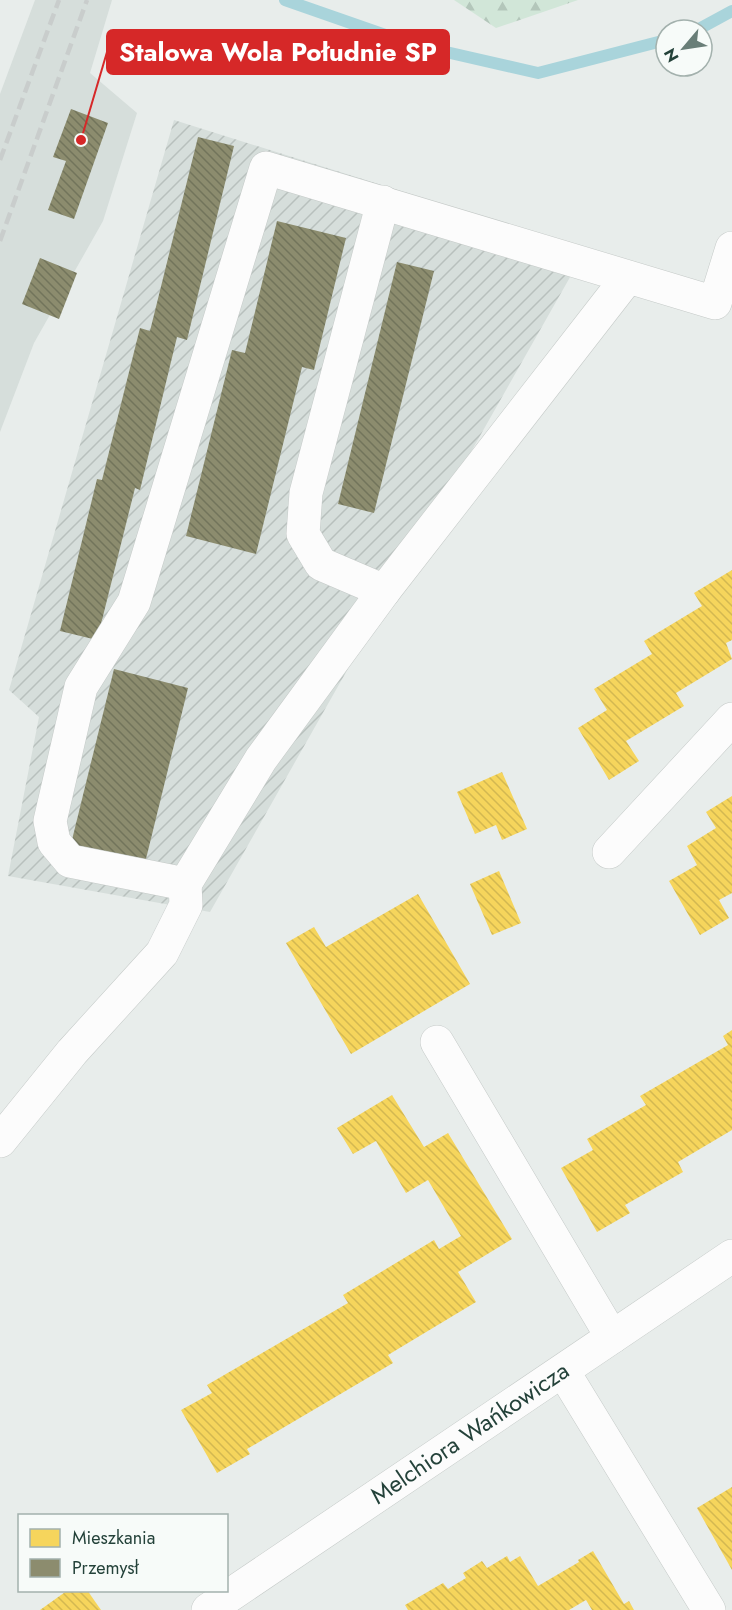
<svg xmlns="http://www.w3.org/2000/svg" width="732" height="1610" viewBox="0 0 732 1610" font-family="Jost,sans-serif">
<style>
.built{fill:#d6dedb}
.industrial{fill:url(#industrial-furrows)}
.forest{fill:url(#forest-firs)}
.homes{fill:url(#homes-back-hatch)}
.industry{fill:url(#industry-back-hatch)}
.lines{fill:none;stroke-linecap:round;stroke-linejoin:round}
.stream{stroke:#a9d4db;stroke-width:12}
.minor-casing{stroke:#c5cac8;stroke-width:34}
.minor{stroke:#fcfcfc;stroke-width:33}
.rail{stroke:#c9cdcc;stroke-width:4.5;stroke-dasharray:12 6;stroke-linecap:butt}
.labels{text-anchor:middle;stroke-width:6;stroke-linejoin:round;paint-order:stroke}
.street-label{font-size:24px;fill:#24423a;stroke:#f7fbf9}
.leader{fill:none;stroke:#d62828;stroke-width:2}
.callout-dot{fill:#d62828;stroke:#f7fbf9;stroke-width:2}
.callout{fill:#d62828;stroke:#d62828;stroke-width:2}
.callout-label{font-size:26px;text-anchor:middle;font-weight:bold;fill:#fff}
</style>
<defs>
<pattern id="industrial-furrows" width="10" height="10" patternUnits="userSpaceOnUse" patternTransform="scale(1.5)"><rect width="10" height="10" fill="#d6dedb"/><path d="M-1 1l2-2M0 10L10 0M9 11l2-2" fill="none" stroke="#b8c0bd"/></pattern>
<pattern id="forest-firs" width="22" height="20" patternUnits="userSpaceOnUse" patternTransform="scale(1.5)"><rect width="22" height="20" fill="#d1e6d8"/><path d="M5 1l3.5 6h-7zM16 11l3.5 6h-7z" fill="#b3c6ba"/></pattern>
<pattern id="homes-back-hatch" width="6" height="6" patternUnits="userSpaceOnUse" patternTransform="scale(1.5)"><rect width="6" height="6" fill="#f6d55c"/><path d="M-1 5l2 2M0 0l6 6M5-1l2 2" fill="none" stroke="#d3b851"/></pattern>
<pattern id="industry-back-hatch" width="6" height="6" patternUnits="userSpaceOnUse" patternTransform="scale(1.5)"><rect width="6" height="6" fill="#8c8c6e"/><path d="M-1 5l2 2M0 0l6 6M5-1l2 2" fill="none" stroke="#72745b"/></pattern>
</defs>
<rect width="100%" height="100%" fill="#e8edeb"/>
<path class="built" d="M35,0h77l-22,73 47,40 -34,108 -69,122 -34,89v-338z"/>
<path class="industrial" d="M174,120l412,129 -376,663 -202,-36 31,-159 -30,-27z"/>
<path class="forest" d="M454,0h124l-82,28z"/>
<g class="homes">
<path d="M732,570v70l-6,3 6,16 -56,34 8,13 -58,35 13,20 -30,19 -31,-52 29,-18 -13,-21 58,-35 -8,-13 58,-35 -8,-13z"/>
<path d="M502,772l25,57 -25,11 -6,-15 -21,9 -18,-42z"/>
<path d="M732,796v97l-13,7 10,18 -29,17 -31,-54 28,-16 -10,-19 29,-18 -10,-16z"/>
<path d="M499,871l22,52 -29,12 -22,-51z"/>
<path d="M418,894l52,90 -119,70 -65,-111 28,-16 12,20z"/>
<path d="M732,1030v100l-54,32 5,10 -58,33 5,8 -33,19 -36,-64 32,-18 -6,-11 59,-34 -6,-9 88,-51 -5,-9z"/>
<path d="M392,1095l32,52 24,-14 64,106 -54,33 18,30 -88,53 5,8 -146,86 3,5 -33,19 -36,-63 31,-17 -5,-8 141,-82 -5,-8 91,-55 5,9 22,-13 -33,-56 -22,13 -30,-52 -23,13 -16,-26z"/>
<path d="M732,1487v83l-35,-62z"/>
<path d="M593,1551l31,53 5,-3 5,9h-42l-6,-10 -17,10h-161l-3,-5 38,-22 5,6 8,-5 10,-6 -3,-5 19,-12 5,7 20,-12 3,6 10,-6 18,30 41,-24 -1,-2z"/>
<path d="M68,1590h19l14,20h-61z"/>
</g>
<g class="industry">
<path d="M71,109l37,14 -34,96 -26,-9 18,-49 -13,-4z"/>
<path d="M198,137l36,9 -47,194 -10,-3 -37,153 -5,-2 -38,152 -37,-9 37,-152 5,1 38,-152 10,3z"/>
<path d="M277,221l69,17 -32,132 -12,-3 -46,187 -70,-18 46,-186 13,3z"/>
<path d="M40,258l37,15 -18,46 -37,-15z"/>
<path d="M397,262l37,9 -60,242 -36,-9z"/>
<path d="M114,669l74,19 -44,179 -74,-19z"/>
</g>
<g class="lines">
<g class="stream">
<path d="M285,0l126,44 127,29 128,-33"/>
<path d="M697,30l35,-19"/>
</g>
<g class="minor-casing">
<g id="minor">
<path d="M383,202l-77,291 -3,41 18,30 63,27"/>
<path d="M628,277l-244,314 -123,168 -76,125 -115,-23 -16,-19 -4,-21 31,-134 53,-85 132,-434 449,135 17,-55"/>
<path d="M609,852l123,-133"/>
<path d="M437,1042l175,295"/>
<path d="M0,1141l72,-89 90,-99 24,-48 -1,-21"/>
<path d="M563,1371l146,239"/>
<path id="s1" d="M208,1610l524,-354"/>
</g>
</g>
<use href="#minor" class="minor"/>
<g class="rail">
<path d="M0,160l59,-160"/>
<path d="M0,241l87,-241"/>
</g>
</g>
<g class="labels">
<g class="street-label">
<text dy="8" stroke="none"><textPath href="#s1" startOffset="316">Melchiora Wańkowicza</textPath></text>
</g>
</g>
<path class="leader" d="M81 140L107 52"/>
<circle class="callout-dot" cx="81" cy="140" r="6"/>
<rect class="callout" x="107" y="30" width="342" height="44" rx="6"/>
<g class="callout-label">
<text x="278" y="61">Stalowa Wola Południe SP</text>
</g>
<rect x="18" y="1514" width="210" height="78" fill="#f7fbf9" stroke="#a3b1ad" stroke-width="1.5"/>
<rect x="30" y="1529" width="30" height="18" fill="#f6d55c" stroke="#a3b1ad" stroke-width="1.5"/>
<text x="72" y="1544" font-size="18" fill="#24423a">Mieszkania</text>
<rect x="30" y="1559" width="30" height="18" fill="#8c8c6e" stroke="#a3b1ad" stroke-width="1.5"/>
<text x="72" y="1574" font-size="18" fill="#24423a">Przemysł</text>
<g transform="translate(684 48) rotate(241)"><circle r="28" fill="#f7fbf9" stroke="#a3b1ad" stroke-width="1.5"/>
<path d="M0-4.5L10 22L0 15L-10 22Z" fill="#697e78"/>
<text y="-9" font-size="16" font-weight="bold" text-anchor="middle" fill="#24423a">N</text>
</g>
</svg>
